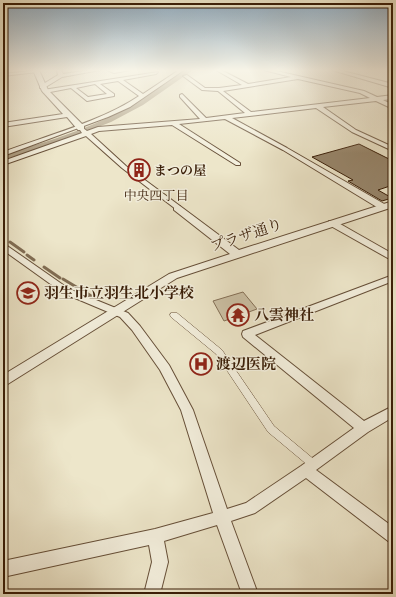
<svg xmlns="http://www.w3.org/2000/svg" width="396" height="597" viewBox="0 0 396 597" font-family="'Gentium Book Plus','Noto Serif JP',serif">
<style>
.green{fill:#cec4a9;stroke:#847058}
.lines{fill:none;stroke-linecap:round;stroke-linejoin:round}
.stream{stroke:#806d54;stroke-width:3}
.canal{fill:#b0a288;fill-rule:evenodd}
.building{fill:#97866c;stroke:#391d07}
.pedestrian-casing{stroke:#664f38;stroke-width:1}
.minor-casing{stroke:#664f38;stroke-width:2}
.tertiary-casing{stroke:#664f38;stroke-width:2}
.pedestrian{fill:#f3efdd;fill-rule:evenodd}
.minor{fill:#f3efdd;fill-rule:evenodd}
.tertiary{fill:#f3efdd;fill-rule:evenodd}
.labels{text-anchor:middle;stroke-width:3;stroke-linejoin:round;paint-order:stroke}
.far-poi-label{font-size:13px;font-weight:bold;fill:#391d07;stroke:#f3efdd;text-anchor:start}
.far-neighbourhood-label{font-size:13px;fill:#391d07;stroke:#f3efdd}
.street-label{font-size:15px;fill:#391d07;stroke:#f3efdd}
.poi-label{font-size:15px;font-weight:bold;fill:#391d07;stroke:#f3efdd;text-anchor:start}
</style>
<rect width="100%" height="100%" fill="#ede6ca"/>
<filter id="stains"><feTurbulence type="fractalNoise" baseFrequency=".005" numOctaves="4"/><feColorMatrix values="0 0 0 0 .2 0 0 0 0 .09 0 0 0 0 .02 0 0 0 .5 -.17"/></filter>
<radialGradient id="worn" r=".72"><stop offset=".6" stop-color="#630" stop-opacity="0"/><stop offset="1" stop-color="#630" stop-opacity=".3"/></radialGradient>
<path class="green" d="M243,292l14,17 -33,12 -11,-20z"/>
<g class="lines">
<g class="stream">
<path d="M3,237l3,3"/>
<path d="M10,242l14,10"/>
<path d="M27,255l7,5"/>
<path d="M44,267l16,11"/>
<path d="M63,279l35,21"/>
</g>
<path class="canal" d="M186,70h7l-50,35 -32,17 -44,17 -64,21v-5c35,-11 71,-21 104,-37 29,-13 53,-32 79,-48z"/>
</g>
<path class="building" d="M359,144l34,17v24l-15,5 14,8 -10,3 -34,-20 5,-1 -41,-23z"/>
<g class="lines">
<g class="pedestrian-casing">
<path id="pedestrian" d="M171,313h6l45,37 52,76 42,35 2,3 -2,3 -3,1 -3,-1 -42,-35 -52,-78 -45,-37 -1,-2z"/>
</g>
<g class="minor-casing">
<g id="minor">
<path d="M39,70l-2,2 -34,4v-2z"/>
<path d="M57,70h4l2,4 27,-4h10l-38,7 -18,11h-4v-2l18,-11z"/>
<path d="M107,70h23l-16,3z"/>
<path d="M179,70h5l-54,37 -22,10 -105,39v-4c43,-16 99,-31 136,-56l-21,-15 -18,3 14,10v2l-27,5 -16,-13 -26,5 -2,-1v-2l115,-18 -2,2 -33,6 20,14zM95,84l12,10 -19,3 -12,-9z"/>
<path d="M216,70h5l27,14 43,-7 -27,-7h8l92,21 13,6 16,-2v4l-10,1 10,5v4l-17,-8 -53,6 33,23 37,17v4l-41,-19 -36,-24 -84,10 55,30 99,57v4h-6l-97,-59 -58,-31 -46,5 61,39v2h-4l-64,-40 -73,6 -8,3 35,32 54,40v4h-3l-55,-42 -36,-32 -83,29v-4l79,-28 -2,-3 3,-2 4,3 11,-4 102,-8 -20,-22v-2l2,-1 24,24 39,-5 -27,-22 -16,-1 -19,-14 4,-1 18,13h14l23,-3zM298,79l62,14 10,5 -119,14 -28,-21z"/>
<path d="M332,70h7l54,14v4z"/>
<path d="M329,221h6l58,33v7l-64,-36z"/>
<path d="M3,243l66,46 59,24 12,13 29,39 24,45 34,99 19,-6 55,-37 53,-38 -111,-91 -1,-3 1,-3 150,-56v6l-138,54 109,86 29,-15v11l-25,15 -52,38 77,57v16l-5,-2 -82,-63 -51,35 -24,8 27,73h-16l-25,-69 -53,16 4,21 -8,32h-16l8,-32 -3,-17 -146,32v-16l152,-32 58,-16 -32,-103 -21,-40 -28,-40 -12,-13 -57,-24 -60,-43z"/>
</g>
</g>
<g class="tertiary-casing">
<g id="tertiary">
<path d="M33,70h6l9,20 36,36v4h-6l-11,-13 -64,10v-4l60,-9 -21,-23z"/>
<path d="M393,201v6l-216,71 -174,109v-12l166,-101 61,-20 -56,-44v-4h6l59,44z"/>
</g>
</g>
<use href="#pedestrian" class="pedestrian"/>
<use href="#minor" class="minor"/>
<use href="#tertiary" class="tertiary"/>
</g>
<linearGradient id="sky" x2="0" y2="1"><stop stop-color="#91adc2"/><stop offset="0.46" stop-color="#f7f4e7"/><stop offset="1" stop-color="#f7f4e7" stop-opacity="0"/></linearGradient>
<rect width="396" height="153" fill="url(#sky)"/>
<defs>
<g id="building-ring" transform="scale(1.15)"><circle r="9.5" fill="#f3efdd" stroke="#8f2418" stroke-width="1.5"/><path d="M-4-6H4V6H1V3H-1V6H-4ZM-2.5-4.3h1.7v1.8h-1.7ZM.8-4.3h1.7v1.8H.8ZM-2.5-1h1.7V.8h-1.7ZM.8-1h1.7V.8H.8Z" fill="#8f2418"/></g>
<g id="school-ring" transform="scale(1.15)"><circle r="9.5" fill="#f3efdd" stroke="#8f2418" stroke-width="1.5"/><path d="M0-5L7-2L0 1L-7-2ZM-4 1L0 2.5L4 1V4Q0 6-4 4Z" fill="#8f2418"/></g>
<g id="temple-ring" transform="scale(1.15)"><circle r="9.5" fill="#f3efdd" stroke="#8f2418" stroke-width="1.5"/><path d="M0-6L5-2H3V0L6.5 2.5H4V6H1.5V3h-3V6H-4V2.5H-6.5L-3 0V-2H-5Z" fill="#8f2418"/></g>
<g id="hospital-ring" transform="scale(1.15)"><circle r="9.5" fill="#f3efdd" stroke="#8f2418" stroke-width="1.5"/><path d="M-5-5h3v3.5h4V-5h3V5h-3V1.5h-4V5h-3Z" fill="#8f2418"/></g>
</defs>
<g fill-rule="evenodd">
<use href="#building-ring" x="139" y="170"/>
<use href="#school-ring" x="28" y="293"/>
<use href="#temple-ring" x="238" y="315"/>
<use href="#hospital-ring" x="201" y="364"/>
</g>
<g class="labels">
<g class="far-poi-label">
<text x="154" y="175">まつの屋</text>
</g>
<g class="far-neighbourhood-label">
<text x="156" y="200">中央四丁目</text>
</g>
<g class="street-label">
<text transform="translate(246 235) rotate(-18)" y="5">プラザ通り</text>
</g>
<g class="poi-label">
<text x="44" y="298">羽生市立羽生北小学校</text>
<text x="254" y="320">八雲神社</text>
<text x="216" y="369">渡辺医院</text>
</g>
</g>
<rect width="396" height="597" fill="none" stroke="#ede6ca" stroke-width="16"/>
<rect x="4" y="4" width="388" height="589" fill="none" stroke="#391d07" stroke-width="2"/>
<rect x="8" y="8" width="380" height="581" fill="none" stroke="#391d07"/>
<rect width="100%" height="100%" filter="url(#stains)"/>
<rect width="100%" height="100%" fill="url(#worn)"/>
</svg>
